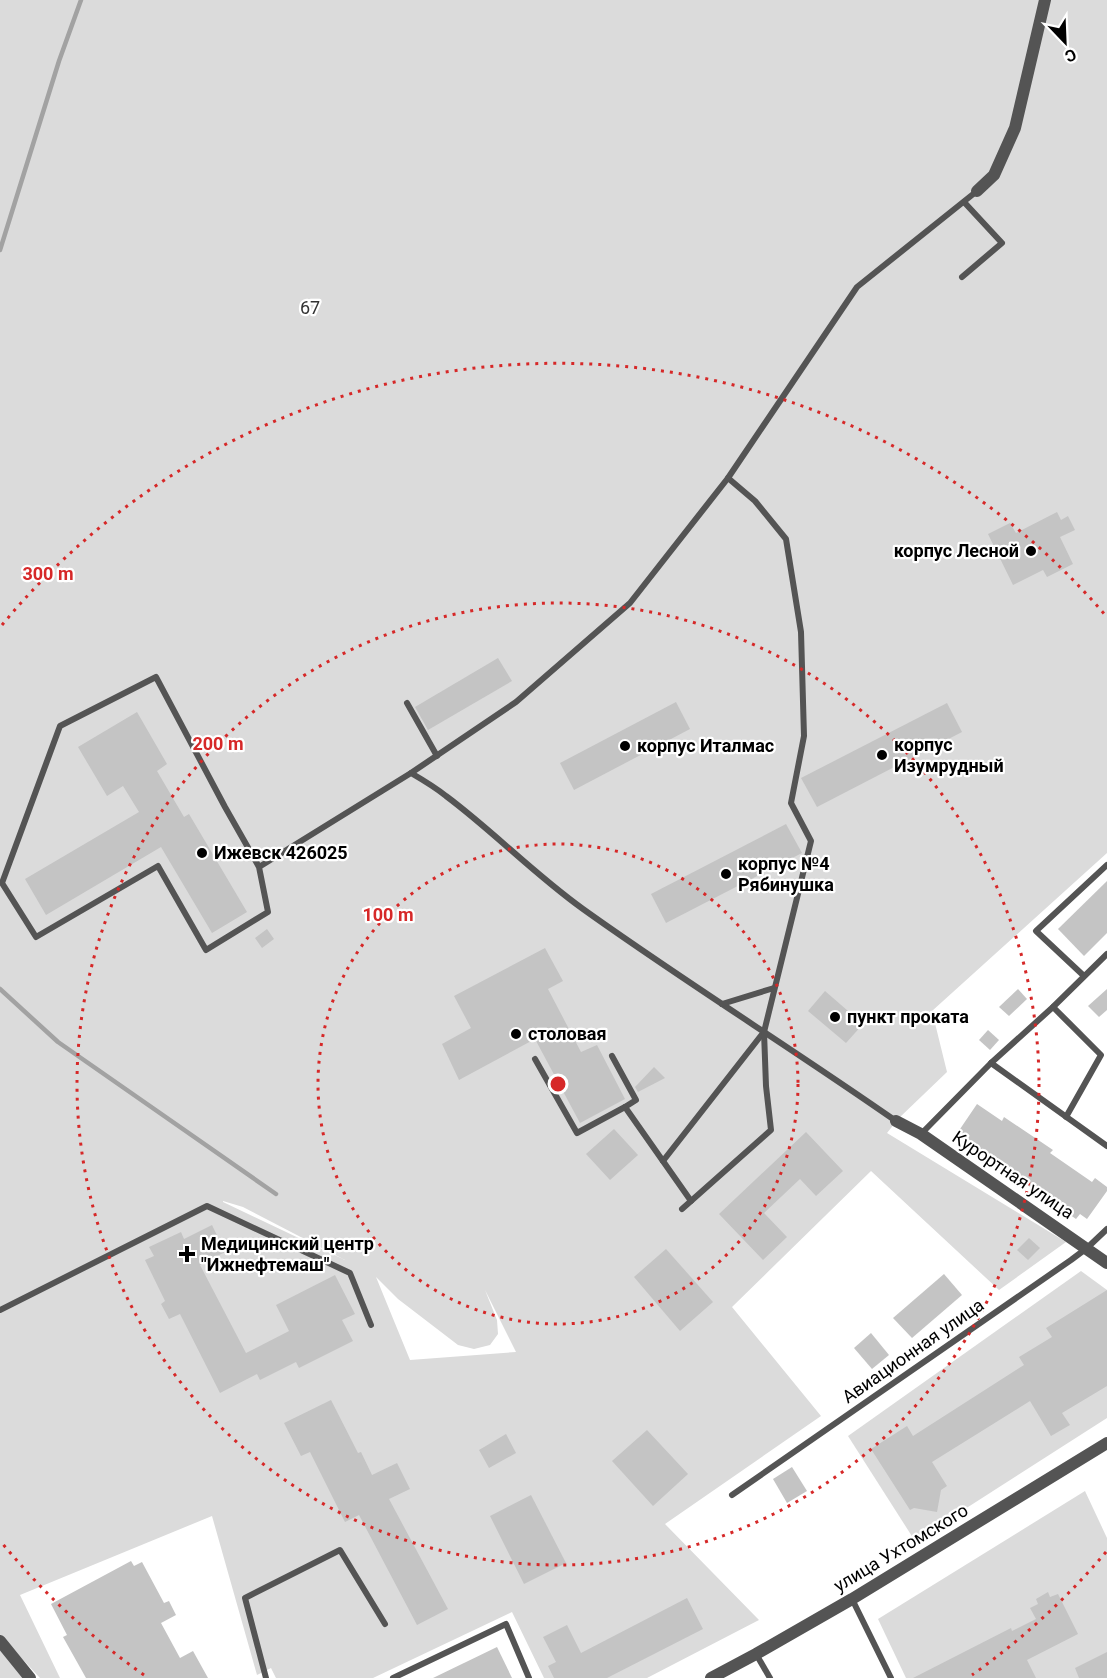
<svg xmlns="http://www.w3.org/2000/svg" width="1107" height="1678" viewBox="0 0 1107 1678" font-family="Roboto,sans-serif">
<style>
.green{fill:#dbdbdb;fill-rule:evenodd}
.lines{fill:none;stroke-linecap:round;stroke-linejoin:round}
.stream{stroke:#a2a2a2;stroke-width:4.5}
.building{fill:#c4c4c4}
.service{stroke:#545454;stroke-width:6}
.minor{stroke:#545454;stroke-width:12}
.ring{fill:none;stroke:#d62828;stroke-width:3;stroke-dasharray:3 6}
.poi-dot{fill:#000;stroke:#fff;stroke-width:2}
.labels{text-anchor:middle;stroke-width:4.5;stroke-linejoin:round;paint-order:stroke}
.park-label{font-size:18px;fill:#323232;stroke:#fff}
.poi-label{font-size:18px;font-weight:bold;fill:#000;stroke:#fff;text-anchor:start}
.street-label{font-size:18px;fill:#000;stroke:#fff}
.centre{fill:#d62828;stroke:#fff;stroke-width:3}
.ring-label{font-size:18px;text-anchor:middle;font-weight:bold;fill:#d62828;stroke:#fff;stroke-width:4.5;stroke-linejoin:round;paint-order:stroke}
</style>
<rect width="100%" height="100%" fill="#fff"/>
<g class="green">
<path d="M0,0h1107v853l-175,158 15,61 -48,46 -12,15 179,109 -67,48 -128,-119 -139,136 89,109 -156,108 94,96 -112,58h-103l-32,-66 -139,66h-97l-5,-10 -14,7 -45,-159 -192,79 40,83h-20l-40,-43zM223,1201l20,6 102,53 -122,-58zM376,1277l22,22 60,46 16,4 16,-4 8,-11 -1,-14 -12,-30 31,62 -106,8z"/>
<path d="M1081,1271l26,19v128l-192,123 -67,-105z"/>
<path d="M1085,1491l22,47v140h-201l-28,-59z"/>
<path d="M0,1641l30,37h-30z"/>
</g>
<g class="lines">
<g class="stream">
<path d="M0,250l59,-189 22,-61"/>
<path d="M0,989l58,53 218,152"/>
</g>
</g>
<g class="building">
<path d="M1057,512l4,8 7,-4 7,14 -15,7 13,27 -26,13 -4,-7 -30,15 -25,-51 22,-11 6,10z"/>
<path d="M498,658l14,23 -84,49 -13,-23z"/>
<path d="M676,702l14,27 -116,61 -14,-27z"/>
<path d="M947,703l15,29 -145,75 -16,-29z"/>
<path d="M137,712l30,52 -10,7 27,46 5,-3 58,98 -35,21 -51,-86 -115,68 -21,-36 114,-67 -16,-26 -16,10 -29,-49z"/>
<path d="M786,824l16,29 -136,70 -15,-29z"/>
<path d="M1107,881v52l-23,23 -26,-27z"/>
<path d="M267,929l7,10 -12,9 -7,-10z"/>
<path d="M545,948l18,33 -15,8 33,63 16,-7 28,54 -45,24 -45,-84 -76,41 -17,-36 29,-16 -17,-32z"/>
<path d="M1018,989l9,10 -18,17 -10,-9z"/>
<path d="M1107,989v21l-8,7 -11,-11z"/>
<path d="M825,991l38,33 -17,19 -38,-32z"/>
<path d="M988,1030l11,10 -9,10 -11,-10z"/>
<path d="M654,1067l11,11 -27,14 -3,-5z"/>
<path d="M977,1104l25,17 2,-4 49,33 -3,3 42,29 3,-4 12,9v4l-20,28 -7,-5 -4,5 -100,-70 2,-3 -20,-14z"/>
<path d="M614,1129l24,26 -28,25 -24,-26z"/>
<path d="M806,1132l37,39 -27,25 -16,-17 -36,34 23,24 -24,23 -44,-46z"/>
<path d="M212,1225l13,27 -25,13 46,88 43,-22 -13,-26 59,-30 20,39 -13,6 11,21 -54,27 -3,-6 -36,18 -3,-6 -37,19 -40,-79 -11,5 -8,-15 4,-3 -20,-41 9,-4 -5,-9 32,-15 3,7z"/>
<path d="M1029,1238l11,10 -12,12 -11,-10z"/>
<path d="M666,1249l47,53 -33,29 -46,-54z"/>
<path d="M944,1274l18,21 -50,43 -19,-20z"/>
<path d="M1107,1290v96l-45,27 8,12 -19,11 -21,-35 -98,61 15,24 -6,4 -4,22 -23,-4 -4,2 -39,-61 36,-23 6,10 111,-71 -5,-8 33,-20 -6,-9z"/>
<path d="M871,1333l18,22 -17,14 -18,-21z"/>
<path d="M331,1400l27,53 3,-1 11,23 25,-12 13,26 -21,10 59,110 -31,16 -58,-110 -14,7 -35,-70 -9,4 -17,-33z"/>
<path d="M647,1430l41,44 -35,32 -41,-45z"/>
<path d="M506,1434l10,19 -27,15 -10,-18z"/>
<path d="M792,1467l15,24 -20,12 -14,-24z"/>
<path d="M531,1495l35,68 -42,21 -34,-68z"/>
<path d="M131,1561l3,5 8,-4 22,41 5,-2 7,14 -15,8 19,35 13,-7 15,27h-122l-23,-41 4,-2 -16,-31z"/>
<path d="M1048,1592l2,5 8,-3 20,40 -51,26 9,18h-123l98,-50 1,3 24,-12 -6,-11 8,-4 -2,-5z"/>
<path d="M687,1598l16,31 -96,49h-53l-6,-12 8,-4 -13,-25 24,-12 14,28z"/>
<path d="M497,1647l15,31h-79z"/>
<path d="M1107,1652v26h-28l-4,-10z"/>
</g>
<g class="lines">
<g class="service">
<path d="M962,277l40,-34 -38,-41"/>
<path d="M407,703l30,53"/>
<path d="M411,773l105,-71 114,-99 98,-125 129,-191 120,-96"/>
<path d="M259,867l9,45 -62,38 -48,-84 -122,71 -34,-54 58,-157 96,-49 69,130 34,60 152,-94c12,7 24,14 35,23 47,35 88,78 137,113 102,73 210,140 313,212"/>
<path d="M1084,976l-48,-45 71,-66"/>
<path d="M722,1004l52,-16"/>
<path d="M1053,1007l48,48 -35,62"/>
<path d="M612,1056l24,44 -11,7 66,94"/>
<path d="M535,1059l42,74 48,-26"/>
<path d="M991,1063l116,83"/>
<path d="M921,1134l70,-71 62,-56 54,-53"/>
<path d="M663,1161l100,-128"/>
<path d="M682,1209l89,-79 -5,-44 -2,-54 47,-191 -20,-38 13,-67 -3,-104 -15,-93 -31,-38 -27,-23"/>
<path d="M0,1310l207,-104 143,67 21,52"/>
<path d="M732,1495l339,-235 16,-12 20,-19"/>
<path d="M852,1599l39,79"/>
<path d="M756,1654l14,24"/>
<path d="M266,1678l-21,-80 95,-48 45,74"/>
<path d="M393,1678l113,-54 23,54"/>
</g>
<g class="minor">
<path d="M977,191l17,-16 21,-47 30,-128"/>
<path d="M896,1121l25,13 186,129"/>
<path d="M0,1641l30,37"/>
<path d="M711,1678l45,-24 96,-55 255,-156"/>
</g>
</g>
<g class="ring">
<circle cx="558" cy="1084" r="240"/>
<circle cx="558" cy="1084" r="481"/>
<path d="M1106 1552A721 721 0 0 1 972 1675M144 1675A721 721 0 0 1 2 1543M2 625A721 721 0 0 1 1106 616"/>
</g>
<g class="poi-dot">
<circle cx="1031" cy="551" r="6"/>
<circle cx="625" cy="746" r="6"/>
<circle cx="882" cy="755" r="6"/>
<circle cx="202" cy="853" r="6"/>
<circle cx="726" cy="874" r="6"/>
<circle cx="835" cy="1017" r="6"/>
<circle cx="516" cy="1034" r="6"/>
<path d="M184 1245h6v6h6v6h-6v6h-6v-6h-6v-6h6z"/>
</g>
<g class="labels">
<g class="park-label">
<text x="310" y="314">67</text>
</g>
<g class="poi-label">
<text x="1019" y="557" text-anchor="end">корпус Лесной</text>
<text x="894" y="751">корпус<tspan x="894" dy="21">Изумрудный</tspan></text>
<text x="637" y="752">корпус Италмас</text>
<text x="214" y="859">Ижевск 426025</text>
<text x="738" y="870">корпус №4<tspan x="738" dy="21">Рябинушка</tspan></text>
<text x="847" y="1023">пункт проката</text>
<text x="528" y="1040">столовая</text>
<text x="201" y="1250">Медицинский центр<tspan x="201" dy="21">"Ижнефтемаш"</tspan></text>
</g>
<g class="street-label">
<text transform="translate(1013 1175) rotate(34)" y="6">Курортная улица</text>
<text transform="translate(913 1351) rotate(-35)" y="6">Авиационная улица</text>
<text transform="translate(901 1548) rotate(-31)" y="6">улица Ухтомского</text>
</g>
</g>
<circle cx="558" cy="1084" r="9" class="centre"/>
<g class="ring-label">
<text x="48" y="580">300 m</text>
<text x="218" y="750">200 m</text>
<text x="388" y="921">100 m</text>
</g>
<g transform="translate(1065 42) rotate(157)" stroke="#ffffff" stroke-width="4.5" paint-order="stroke">
<path d="M0-4.5L10 22L0 15L-10 22Z" fill="#000000"/>
<text y="-9" font-size="16" font-weight="bold" text-anchor="middle" fill="#000000">С</text>
</g>
</svg>
